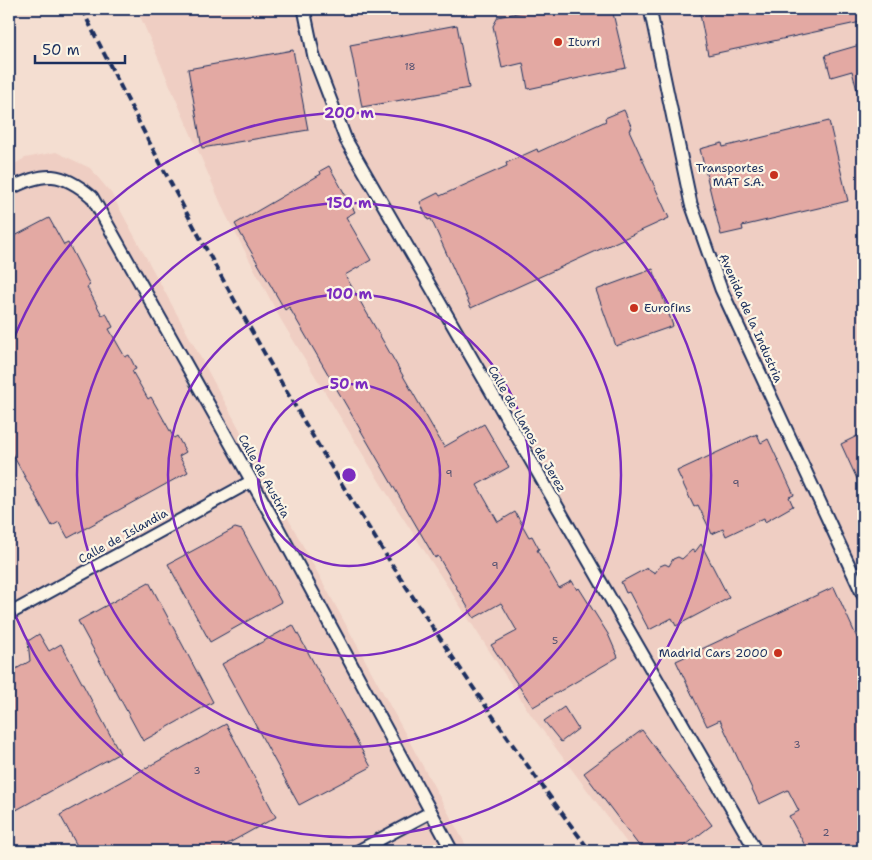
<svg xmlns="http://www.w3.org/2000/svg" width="872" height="860" viewBox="0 0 872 860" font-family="'Shantell Sans',sans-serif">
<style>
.built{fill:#efcec3}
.building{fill:#e3a9a3;stroke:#1b2f5e}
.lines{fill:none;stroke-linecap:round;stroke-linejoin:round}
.minor-casing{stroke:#1b2f5e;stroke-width:15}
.minor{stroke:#fcf5e5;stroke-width:11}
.rail{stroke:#1b2f5e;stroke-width:4;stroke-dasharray:8 4;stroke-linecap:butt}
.ring{fill:none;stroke:#7b2cbf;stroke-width:2.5}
.poi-dot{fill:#c8321e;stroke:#fcf5e5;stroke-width:2}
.labels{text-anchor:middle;stroke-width:4.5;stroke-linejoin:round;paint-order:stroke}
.number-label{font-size:10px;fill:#4d4e6f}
.poi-label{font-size:12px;fill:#1b2f5e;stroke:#fcf5e5;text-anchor:start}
.street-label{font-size:12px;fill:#1b2f5e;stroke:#fcf5e5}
.centre{fill:#7b2cbf;stroke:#fcf5e5;stroke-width:2.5}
.ring-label{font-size:15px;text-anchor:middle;font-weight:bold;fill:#7b2cbf;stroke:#fcf5e5;stroke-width:4.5;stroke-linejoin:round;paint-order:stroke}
</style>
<rect width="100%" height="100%" fill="#f4ded1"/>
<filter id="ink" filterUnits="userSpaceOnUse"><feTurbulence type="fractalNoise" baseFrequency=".02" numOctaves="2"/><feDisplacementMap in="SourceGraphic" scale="10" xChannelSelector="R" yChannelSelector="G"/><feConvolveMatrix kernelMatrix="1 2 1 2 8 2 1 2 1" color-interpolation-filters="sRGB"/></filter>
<g filter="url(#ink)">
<g class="built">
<path d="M137,9h726v842h-230l-102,-136 -150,-231 -100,-164 -56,-107z"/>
<path d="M56,152l34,16 21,25 358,658h-460v-684l16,-9z"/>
</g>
<g class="building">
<path d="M536,9h76l14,59 -98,21 -5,-26 -21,5 -9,-42 5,-9z"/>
<path d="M699,9h159l3,13 -153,33z"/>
<path d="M457,25l12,63 -107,19 -12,-62z"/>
<path d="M863,44v58h-3l-8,-31 -21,6 -6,-22z"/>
<path d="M293,50l15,80 -106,18 -14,-79z"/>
<path d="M624,110l8,18 -3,2 40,88 -198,90 -40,-89 -3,1 -8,-18 18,-9 2,3 67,-30 -1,-3 31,-14 1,3 68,-31 -1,-3z"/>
<path d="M829,121l19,80 -106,25 1,4 -22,5 -21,-86 22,-6 1,4z"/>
<path d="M329,166l26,46 -9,5 25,43 -26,15 99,172 40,-23 25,43 -32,18 21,37 17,-10 14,25 3,-1 7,13 -2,1 22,38 13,-7 5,9 2,-2 29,46 10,23 -85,50 -42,-62 26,-14 -16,-28 -27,15 -36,-62 -3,2 -146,-251 -4,3 -50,-86 86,-50 -1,-3z"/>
<path d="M49,218l15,27 4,-2 22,42 -3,2 15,28 4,-2 7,14 -4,2 16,28 4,-2 7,14 -4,2 16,28 3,-2 23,41 3,-2 9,16 -7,4 9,16 -120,66 -9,-16 -7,4 -43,-78v-209z"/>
<path d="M653,269l20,57 -57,20 -20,-56z"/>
<path d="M863,433v59l-22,-48z"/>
<path d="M757,434l4,9 7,-4 26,56 -5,2 4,9 -28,16 -1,-4 -38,18 -3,-7 -11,5 -14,-29 -4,2 -17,-36z"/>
<path d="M235,528l7,2 39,72 -71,40 -42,-78z"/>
<path d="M701,544l28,54 -53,28 -4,-8 -23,12 -20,-38 -3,1 -5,-11 26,-14 8,5 5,-7 5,-2 4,2 4,-7 5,-2 4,2 10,-9 3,2z"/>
<path d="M149,582l64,120 -70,39 -65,-120z"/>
<path d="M834,587l29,64v45l-3,1 3,8v146h-55l-19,-35 10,-5 -11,-21 -29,14 -39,-84 -13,6 -31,-65z"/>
<path d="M293,625l78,142 -72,38 -77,-141z"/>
<path d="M39,634l10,17 12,-7 59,109 -111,61v-141l21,-12 -2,-20z"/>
<path d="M564,707l14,22 -17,13 -17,-21z"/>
<path d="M226,724l50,93 -54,30 2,4h-144l-20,-36z"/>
<path d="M642,730l70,95 -34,26h-35l-59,-78z"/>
</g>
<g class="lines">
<g class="minor-casing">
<g id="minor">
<path d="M304,9l10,48 32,83 410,711"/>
<path d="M650,9l41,195 30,85 142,306"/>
<path d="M9,189c35,-18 53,-18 83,8l181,322 179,332"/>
<path d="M9,614l241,-132"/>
<path d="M358,851l73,-39"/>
</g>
</g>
<use href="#minor" class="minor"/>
<path class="rail" d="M82,9c145,295 310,578 508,842"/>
</g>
</g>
<g class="ring">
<circle cx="349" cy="475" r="91"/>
<circle cx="349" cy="475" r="181"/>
<circle cx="349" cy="475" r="272"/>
<path d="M9 351A362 362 0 1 1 9 599"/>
</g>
<g class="poi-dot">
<circle cx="558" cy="42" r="5"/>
<circle cx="774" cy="175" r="5"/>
<circle cx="634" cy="308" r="5"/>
<circle cx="778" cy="653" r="5"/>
</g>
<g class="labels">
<g class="number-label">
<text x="410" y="70">18</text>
<text x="449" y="477">9</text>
<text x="736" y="487">9</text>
<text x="495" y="569">9</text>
<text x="555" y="644">5</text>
<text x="797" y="748">3</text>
<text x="197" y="774">3</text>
<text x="826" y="836">2</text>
</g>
<g class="poi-label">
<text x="568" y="46">Iturri</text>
<text x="764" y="172" text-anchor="end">Transportes<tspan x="764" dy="14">MAT S.A.</tspan></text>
<text x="644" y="312">Eurofins</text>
<text x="768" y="657" text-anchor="end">Madrid Cars 2000</text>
</g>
<g class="street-label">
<text transform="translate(751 318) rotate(66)" y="4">Avenida de la Industria</text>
<text transform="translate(527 429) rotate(60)" y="4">Calle de Llanos de Jerez</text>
<text transform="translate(264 476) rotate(61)" y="4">Calle de Austria</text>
<text transform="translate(123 536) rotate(-29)" y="4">Calle de Islandia</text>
</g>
</g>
<circle cx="349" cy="475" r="8" class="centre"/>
<g class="ring-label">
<text x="349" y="118">200 m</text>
<text x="349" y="208">150 m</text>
<text x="349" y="299">100 m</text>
<text x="349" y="389">50 m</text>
</g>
<rect width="872" height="860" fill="none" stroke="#fcf5e5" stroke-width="30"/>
<rect x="15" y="15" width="842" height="830" fill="none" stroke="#1b2f5e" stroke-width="2" filter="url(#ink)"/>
<path d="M35 55v8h90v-8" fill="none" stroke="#1b2f5e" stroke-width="2.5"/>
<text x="42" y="55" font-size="15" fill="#1b2f5e" stroke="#fcf5e5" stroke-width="4" paint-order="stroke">50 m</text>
</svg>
